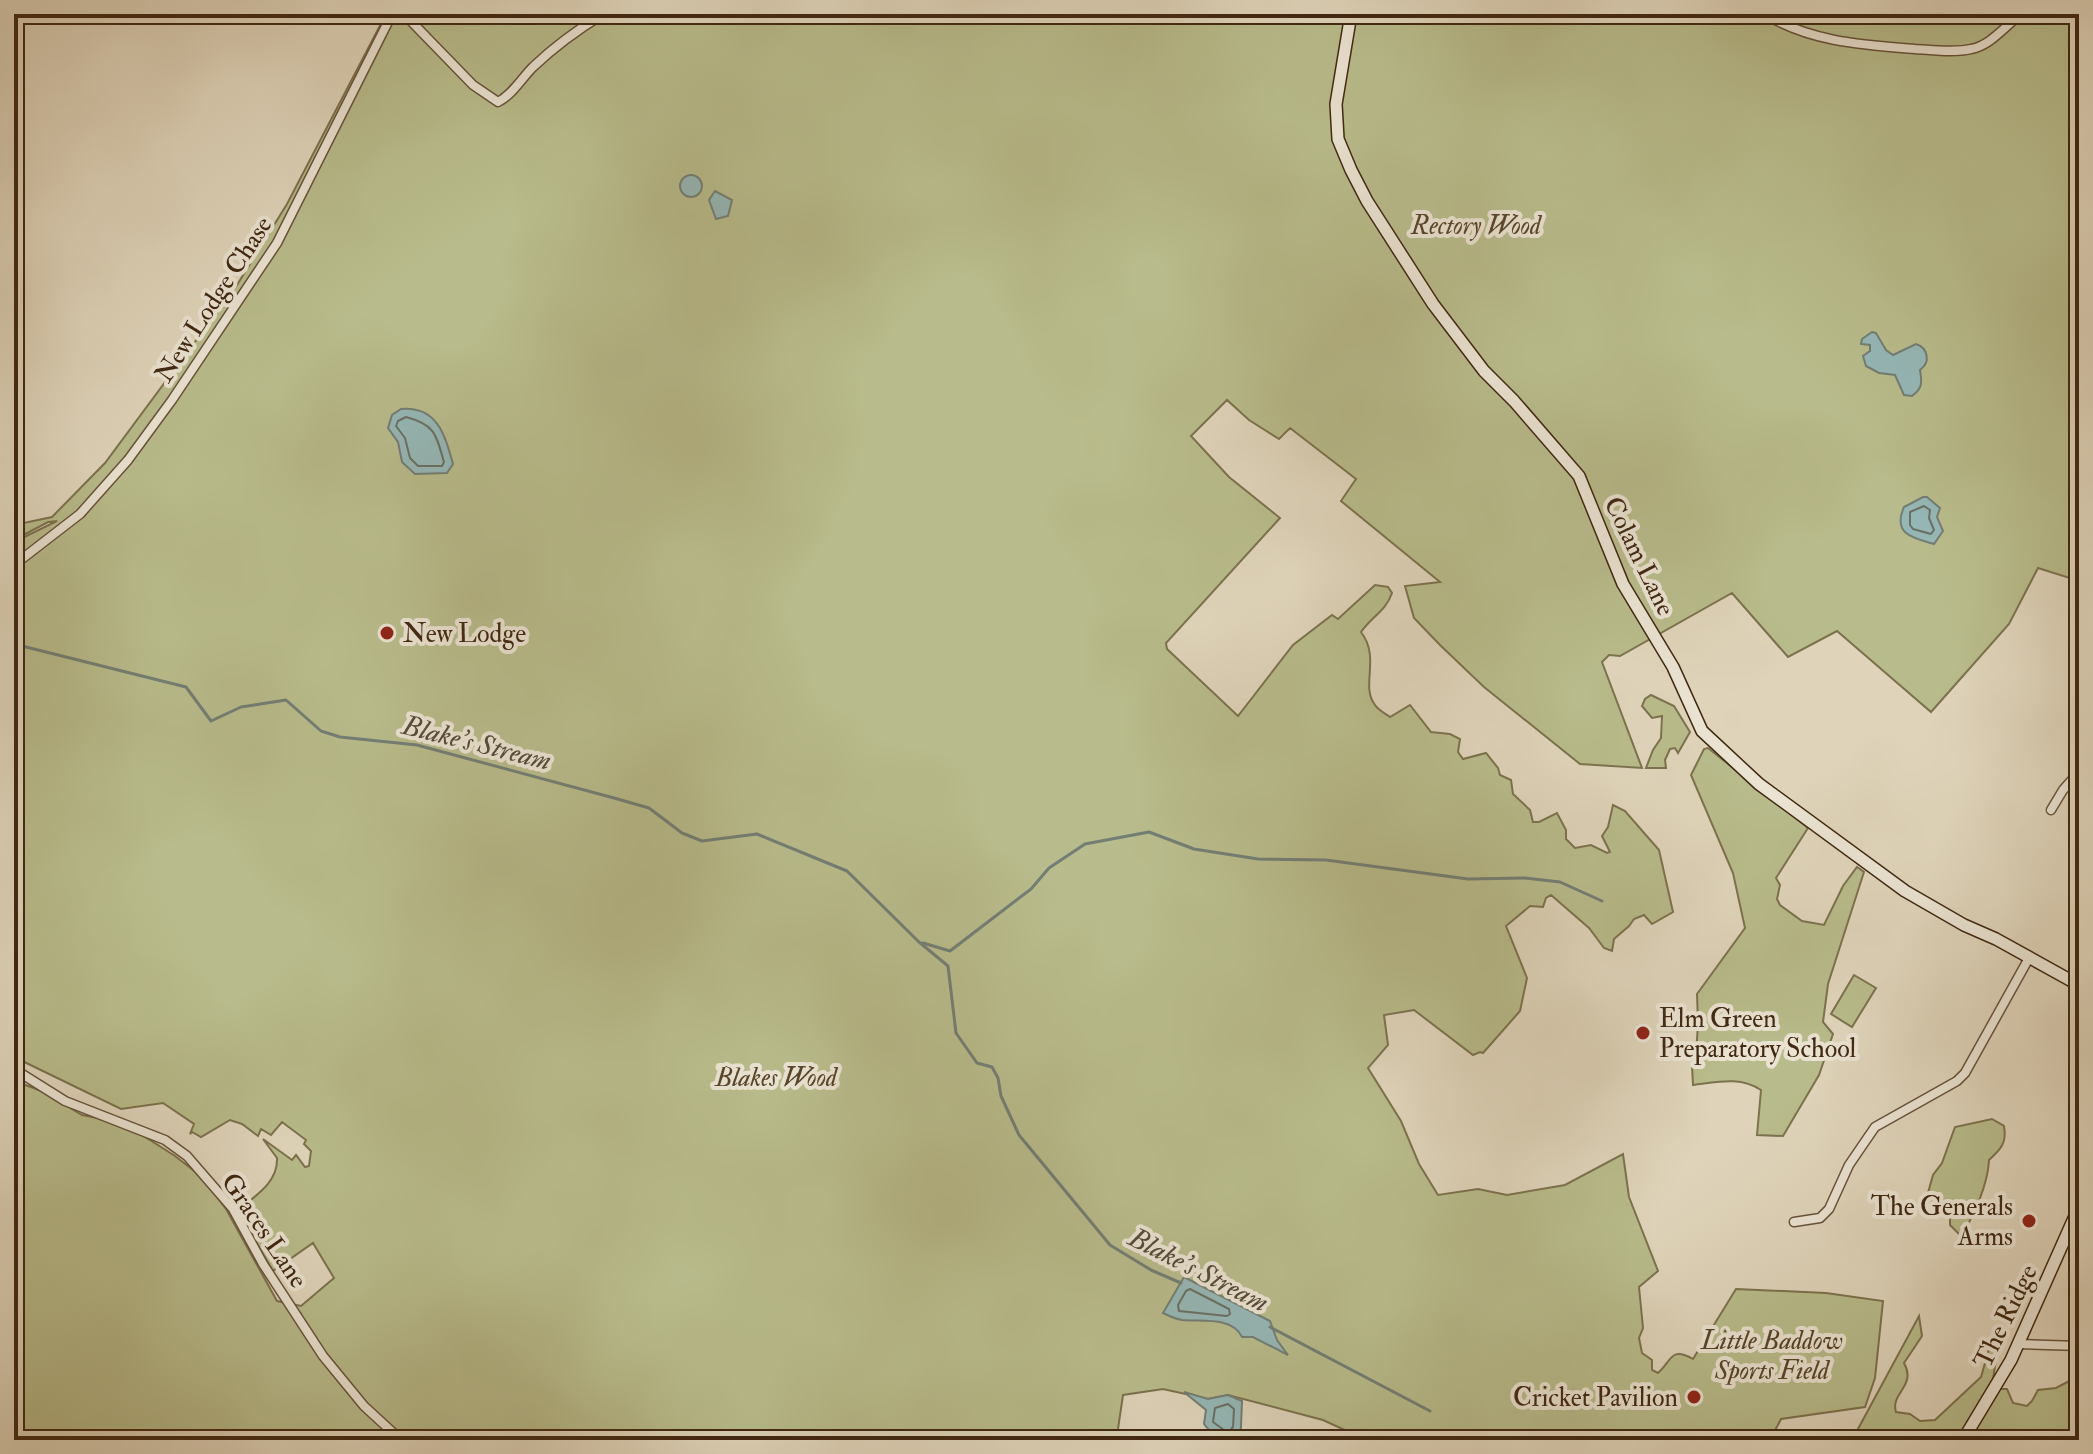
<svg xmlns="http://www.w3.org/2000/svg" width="2093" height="1454" viewBox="0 0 2093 1454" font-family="'IM FELL Double Pica',serif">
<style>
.green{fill:#b8bb8b;stroke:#7c724e;stroke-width:2}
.water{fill:#95b7b6;stroke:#737e74;stroke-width:2}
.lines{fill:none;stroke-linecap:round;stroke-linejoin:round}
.shore{stroke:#6a7064;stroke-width:2}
.stream{stroke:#737e74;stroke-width:3}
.street-casing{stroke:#68533c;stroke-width:11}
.secondary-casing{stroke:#402812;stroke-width:14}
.street{stroke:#eae3d2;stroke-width:8}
.secondary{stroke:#eae3d2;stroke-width:11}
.poi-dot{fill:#8f2418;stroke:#eae3d2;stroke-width:3}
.labels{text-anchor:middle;stroke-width:8;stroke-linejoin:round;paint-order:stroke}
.park-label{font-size:26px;font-style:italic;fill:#58452a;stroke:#eae3d2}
.street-label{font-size:26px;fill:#402812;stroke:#eae3d2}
.poi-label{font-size:26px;fill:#402812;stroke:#eae3d2;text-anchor:start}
.water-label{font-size:28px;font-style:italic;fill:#554c3b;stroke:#eae3d2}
</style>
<rect width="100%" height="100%" fill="#dfd4ba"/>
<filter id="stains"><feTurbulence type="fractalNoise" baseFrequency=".0025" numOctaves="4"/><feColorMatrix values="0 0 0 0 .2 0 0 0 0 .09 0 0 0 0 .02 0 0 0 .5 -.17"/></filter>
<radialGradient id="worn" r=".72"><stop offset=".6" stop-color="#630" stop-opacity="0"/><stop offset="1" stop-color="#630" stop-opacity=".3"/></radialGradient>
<g class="green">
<path d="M386,14h1693v567l-41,-13 -29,56 -78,88 -94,-81 -49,26 -56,-64 -112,63 -11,-1 -7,7 40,106 -62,-4 -96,-77 -44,-42 -26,-27 -9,-32 35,-4 -99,-81 15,-22 -66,-51 -11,11 -30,-19 -22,-20 -36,36 38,41 51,41 -114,125 1,6 71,67 55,-71 39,-30 6,4 37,-34 13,2 4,6c-6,18 -21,24 -31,39 20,26 -1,54 14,73 3,5 11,9 15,12l20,-12 21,27 19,2 10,5 -2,13 5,7 23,-6 12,15 2,7 11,5 2,14 17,16 3,12h6l18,-9 9,17v9l9,9 16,-3 16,8 3,-1 -8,-16 6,-9 5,-22 12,6 34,39 14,62 -21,12 -8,-9 -10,4 -5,7 -15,13 -2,12 -8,-3 -15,-20 -38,-33 -5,3 -3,9 -13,-1 -24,20 21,52 -7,33 -37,42 -3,-1 -7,3 -59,-45 -30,5 4,30 -20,23 33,53 18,43 19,31 40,-6 29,6 58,-10 58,-31 6,43 29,74 -19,16 4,41 -4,10 3,15 10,7v10l6,3c14,-12 12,-27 35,-14l43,-70 90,4 57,8 -8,77 -10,29 -84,12 -11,21h-421v-8l-26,-12 -95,-25 -20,4 -45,-10 -40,6 -5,34 -7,11h-112l-13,-6 -13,6h-959v-359l28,10 40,24 26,5 34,15 33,21 27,21 24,32 51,92 24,5 33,-28 -21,-35 -40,28 -36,-60c18,-15 41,-28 40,-53l-14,-19 29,21 4,-5 9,12 4,-1 2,-15 -7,-7 2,-4 -24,-18 -11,13 -10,-6 -3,7 -16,-12 -12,-4 -29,17 -9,-5 -2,2 4,-10 -31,-21 -42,6 -107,-52v-515l43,-21 -9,1 -34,18v-15l38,-8 53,-54 132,-178 50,-81z"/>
<path d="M1651,695l23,11 16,26 -12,21 -3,-5 -5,1 -5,11 1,8h-20l7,-18 8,-12 1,-22 -10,2 -10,-12 3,-7z"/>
<path d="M1708,748l100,80 -32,50 4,7 -3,14 3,6 22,16 22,4 19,-39 14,-19 7,5 -36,112 -5,38 10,12 -14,41 -36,61 -26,-1 4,-45c-21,-14 -43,-8 -68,-5l-1,-20 4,-11 2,-30 -1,-30 48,-66 -12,-55 -42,-98 13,-26z"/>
<path d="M1854,975l22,13 -24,39 -21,-13z"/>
<path d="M1992,1119l12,7c3,17 -3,23 -15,34 -1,24 -15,56 -28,76l-11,-11v-19l-19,5 -5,-11 7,-25 9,-12 13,-36z"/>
<path d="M1919,1316l3,20 -18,27c13,23 -14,30 -8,49l14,2 10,7 15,-1 46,-43 8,-28 9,-2 -5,32 6,10h8l6,14 14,3 5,-5 6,-11 18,-2 23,-12v64h-227z"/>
</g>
<g class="water">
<circle cx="691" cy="186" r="11"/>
<path d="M715,191l17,9 -4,16 -12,3 -7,-19z"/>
<path d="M1872,332l4,1 10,17 7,5 23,-11c12,4 15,18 4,26 2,12 3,18 -8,26l-8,-1 -9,-20 -16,-2 -13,-7 -3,-10 7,-5v-6l-9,-1 1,-5z"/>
<path d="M401,409c37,-3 44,27 52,55l-6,9 -32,1 -13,-12 -4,-20 -10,-14 4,-13z"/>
<path d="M1923,497h4l13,11 -3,9 6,14 -9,13c-21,-6 -42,-10 -30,-37z"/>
<path d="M1184,1277l86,44 7,19 11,15 -35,-18h-11c-10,-21 -41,-15 -60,-17 -7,-1 -13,-4 -19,-7z"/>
<path d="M1184,1392l24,7 20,-4 14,6 -1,27 -5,10c-14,2 -24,-3 -32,-14l2,-14z"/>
</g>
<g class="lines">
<g class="shore">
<path d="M406,417c30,8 30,18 38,45l-2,4h-24l-8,-8 -5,-20 -9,-12 2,-5z"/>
<path d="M1924,506l6,4 -1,8 5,12 -3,4 -18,-5 -3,-4v-13z"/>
<path d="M1190,1289l39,20 1,5 -3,2 -48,-5 -1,-6 8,-14z"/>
<path d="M1228,1404l6,5 -1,18 -5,6 -15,-11 2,-14z"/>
</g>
<g class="stream">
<path d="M14,644l172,43 25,34 30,-14 45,-7 35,31 19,6 77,8 197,53 35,10 33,25 20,8 55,-7 90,37 72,71 29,24 8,67 21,30 15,4 6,11 3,18 18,39 91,110 41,25 30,13"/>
<path d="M923,943l27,8 81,-62 18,-21 36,-24 64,-12 45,17 64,10 68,1 142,19 57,-1 35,4 42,19"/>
<path d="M1270,1327l160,84"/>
</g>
<g class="street-casing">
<g id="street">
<path d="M404,14l69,71 25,17c15,-8 23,-23 35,-35 22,-21 44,-37 70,-53"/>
<path d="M1765,14c45,28 99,31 150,35 18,1 39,4 56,0 21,-4 34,-24 51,-35"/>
<path d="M14,565l66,-51 48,-54 44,-60 105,-157 115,-229"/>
<path d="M2051,810l12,-20 16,-18"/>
<path d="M14,1069l51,32 100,39 22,16 46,53 30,55 60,92 41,50 37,34"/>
<path d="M1794,1222l26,-4 9,-9 20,-44 26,-38 82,-46 8,-8 64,-115"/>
<path d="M2019,1344l60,2"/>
</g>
</g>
<g class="secondary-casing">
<g id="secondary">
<path d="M1351,14l-15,90 2,35 13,31 16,31 66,103 51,67 30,30 65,75 44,108 50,83 29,64 57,53 146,107 59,34 32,14 83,46"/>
<path d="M1963,1440l48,-80 68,-153"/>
</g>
</g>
<use href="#street" class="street"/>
<use href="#secondary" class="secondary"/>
</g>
<g class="poi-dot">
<circle cx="387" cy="633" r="8"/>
<circle cx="1643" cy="1033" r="8"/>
<circle cx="2029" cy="1221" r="8"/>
<circle cx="1694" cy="1397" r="8"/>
</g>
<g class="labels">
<g class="park-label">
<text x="1476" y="234">Rectory Wood</text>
<text x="776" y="1086">Blakes Wood</text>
<text x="1772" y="1349">Little Baddow<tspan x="1772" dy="30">Sports Field</tspan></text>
</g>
<g class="street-label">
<text transform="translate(213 299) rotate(-57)" y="9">New Lodge Chase</text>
<text transform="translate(1640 556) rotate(64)" y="9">Colam Lane</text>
<text transform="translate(265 1230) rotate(56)" y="9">Graces Lane</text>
<text transform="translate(2005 1316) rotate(-64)" y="9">The Ridge</text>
</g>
<g class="poi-label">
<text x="403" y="642">New Lodge</text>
<text x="1659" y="1027">Elm Green<tspan x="1659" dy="30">Preparatory School</tspan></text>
<text x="2013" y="1215" text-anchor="end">The Generals<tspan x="2013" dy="30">Arms</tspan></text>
<text x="1678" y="1406" text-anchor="end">Cricket Pavilion</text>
</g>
<g class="water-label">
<text transform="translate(477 742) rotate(14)" y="10">Blake's Stream</text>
<text transform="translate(1199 1269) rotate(27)" y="10">Blake's Stream</text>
</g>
</g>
<rect width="2093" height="1454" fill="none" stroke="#dfd4ba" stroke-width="48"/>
<rect x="16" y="16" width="2061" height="1422" fill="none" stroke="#402812" stroke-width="4"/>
<rect x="24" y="24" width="2045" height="1406" fill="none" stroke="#402812" stroke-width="2"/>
<rect width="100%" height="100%" filter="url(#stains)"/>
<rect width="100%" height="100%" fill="url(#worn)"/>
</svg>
